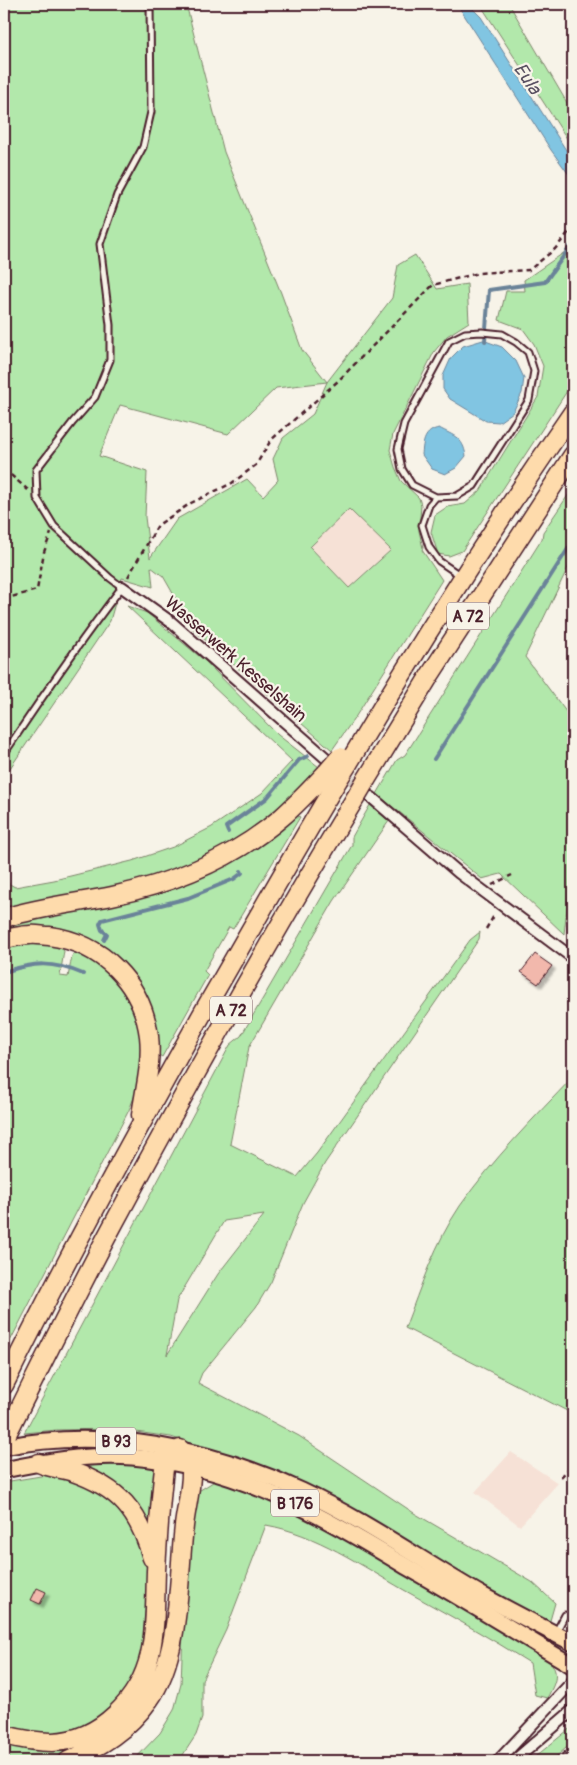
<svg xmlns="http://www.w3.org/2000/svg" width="577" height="1765" viewBox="0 0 577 1765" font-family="Pangolin,sans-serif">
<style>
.built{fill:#f6e1d6}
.green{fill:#b2e8ab;stroke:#7e846b;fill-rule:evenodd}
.water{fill:#81c5e2;stroke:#6b8399}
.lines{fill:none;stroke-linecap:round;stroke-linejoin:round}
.stream{stroke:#6b8399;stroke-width:4}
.building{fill:#f2b8ac;stroke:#4a1f2b;filter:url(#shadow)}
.street-tunnel{stroke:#d4c9c2;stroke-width:10;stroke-dasharray:10 5;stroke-linecap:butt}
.lane-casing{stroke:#4a1f2b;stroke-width:9}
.street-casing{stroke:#4a1f2b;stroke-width:14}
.primary-casing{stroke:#4a1f2b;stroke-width:19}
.highway-casing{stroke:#4a1f2b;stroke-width:21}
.path{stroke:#4a1f2b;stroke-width:2.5;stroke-dasharray:5 4;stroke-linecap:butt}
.lane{stroke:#f7f3e8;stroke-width:5}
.street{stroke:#f7f3e8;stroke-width:10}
.primary{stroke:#fedbac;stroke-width:15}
.highway{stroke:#fedbac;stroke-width:18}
.highway-bridge-casing{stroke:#4a1f2b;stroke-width:21;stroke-linecap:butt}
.highway-bridge{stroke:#fedbac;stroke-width:18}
.labels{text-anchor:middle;stroke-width:4.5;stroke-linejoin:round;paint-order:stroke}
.shield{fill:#f7f3e8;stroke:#7e5f64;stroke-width:1}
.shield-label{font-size:16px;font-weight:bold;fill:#4a1f2b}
.street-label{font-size:18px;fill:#4a1f2b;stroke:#f7f3e8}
.water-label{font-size:19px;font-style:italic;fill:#5a5162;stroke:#f7f3e8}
</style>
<defs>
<filter id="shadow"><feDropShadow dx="3.5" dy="3.5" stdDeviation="1" flood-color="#0004"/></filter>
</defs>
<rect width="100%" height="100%" fill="#f7f3e8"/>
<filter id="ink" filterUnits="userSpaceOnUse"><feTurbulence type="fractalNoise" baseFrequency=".02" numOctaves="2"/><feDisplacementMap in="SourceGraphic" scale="10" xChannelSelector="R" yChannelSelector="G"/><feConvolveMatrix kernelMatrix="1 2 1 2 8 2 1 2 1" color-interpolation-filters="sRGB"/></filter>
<g filter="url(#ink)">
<g class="built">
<path d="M349,508l42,42 -42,38 -39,-41z"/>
<path d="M511,1452l47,31 -38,43 -45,-34z"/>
</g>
<g class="green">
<path d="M4,4h182l38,148 57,141 21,57 25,32 65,-84 6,-33 17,-10 22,34 30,-5 2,38 -22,14 -13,16 -41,82 -3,16 5,17 6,14 18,17 2,7 -2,26 4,17 -1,2 20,30 -86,136 -24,34 -138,-120 -31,-54 -12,-9 2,20 -31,-9 -12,43 -106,156v-156l6,-9 -6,-11zM327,382l-14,32 -30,24 -10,21 5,21 -15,16 -16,-17 -70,40 -27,39 -5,-41 2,-45 -48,-16 21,-51 108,29 48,-46zM349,509l42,41 -42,38 -39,-41z"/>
<path d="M480,4h29l64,109v35z"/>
<path d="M573,240v142l-111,169 -13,5 -11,-2 -7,-22 4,-17 12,-8 18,-3 15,-13 58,-94 5,-31 -9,-22 -11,-15 -24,-9 7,-29h19l-1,-11 41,-28z"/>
<path d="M573,488v69l-48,100 48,64v135l-9,78 -63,-60 -19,5 -105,-85 20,-34 8,-5 137,-216 1,-7z"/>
<path d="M127,606l20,7 58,48 73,74 41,32c-42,47 -93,89 -155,108 -52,16 -107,24 -160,35v-29l11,6 39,-7 78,-19 41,-14 39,-20 50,-34 30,-32z"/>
<path d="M370,805l19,16 -55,80 -85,146 -19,97 67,33 20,-24 153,-213 10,-8 -1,7 -154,224 -22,40 -32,79 -15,25 -54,66 -4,10 101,53 115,77 118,69 23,21 -6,21 -319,-168 -59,-19 -56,-8 -58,1 -33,3 206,-388 11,-9 111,-191v-8zM264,1215l-46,59 -51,81 10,-55 47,-79z"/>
<path d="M295,814l5,3 -67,112 -4,-2 -25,44 4,4 -46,82 -6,-4 -45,-99 -107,-21v-9l125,-25z"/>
<path d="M41,941l19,4 4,6 -4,25 8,1 4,-21 4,-6 28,15 29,34 12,55 -6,31 -10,25 -125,243v-406z"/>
<path d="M573,1077v337l-168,-86c16,-42 30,-85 55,-122 33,-47 74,-88 113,-129z"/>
<path d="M103,1464l52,2 -2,67 -80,-68z"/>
<path d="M47,1475l20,1 38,19 26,27 18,42 -4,84 -8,24 -13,20 -13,16 -17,13 -19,9 -23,5 -48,-8v-245z"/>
<path d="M213,1482l20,1 83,36 227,134c17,18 15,25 4,45l-12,-3 -5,-32c-41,-26 -83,-49 -126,-73 -44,-25 -87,-56 -138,-65l-40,105 -24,50v38l-6,17 -17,26h-46l27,-28 14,-23 7,-26 3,-81 13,-111z"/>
<path d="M573,1726v16l-22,19h-21z"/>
<path d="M92,1741l-46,20h-42v-19z"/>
</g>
<g class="water">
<path d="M457,4h11l13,13 92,144v19l-22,-30z"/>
<path d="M483,340l19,7 14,14 8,17 -2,15 -9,19 -14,10 -13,-1 -36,-22 -7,-10v-13l8,-18 12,-12z"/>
<path d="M439,428c15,8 24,9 27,28l-10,12 -11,6 -13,-5 -10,-14c1,-13 2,-24 17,-27z"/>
</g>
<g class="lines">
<g class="stream">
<path d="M485,341l4,-51 56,-8 28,-39"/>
<path d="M434,759l139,-218"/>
<path d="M228,832l-2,-5 41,-29 32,-38 9,-4"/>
<path d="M104,940l3,-6 -5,-4 -2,-6 2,-4 86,-22 46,-19 8,-6 -1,-2"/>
<path d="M4,972c31,-10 48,-11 79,2"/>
</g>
</g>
<g class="building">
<path d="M535,954l17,12 -14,18 -17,-12z"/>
<path d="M37,1588l9,4 -6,12 -9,-4z"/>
</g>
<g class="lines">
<path class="street-tunnel" d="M340,770l25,22"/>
<g class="lane-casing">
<g id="lane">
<path d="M436,497l-24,-12 -10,-16 -4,-20 6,-25 45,-83 16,-8 17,-1 20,2 14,8 12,10 6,19 -5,29 -55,86 -17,10 -21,1 -7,8 -7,20 7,22 10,14 22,15"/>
<path d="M4,754c38,-57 76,-113 118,-167l-12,-9 -56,-52 -17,-28 -1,-28 37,-48 22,-25 15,-37v-35l-10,-81 17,-49 26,-48 8,-35 -1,-108"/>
<path d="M556,1632l9,-17"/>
</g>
</g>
<g class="street-casing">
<g id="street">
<path d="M122,587l49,35 156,137"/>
<path d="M371,797l88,76 114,85"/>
<path d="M498,1761l75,-80"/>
<path d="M514,1761l59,-51"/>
</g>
</g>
<g class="primary-casing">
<g id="primary">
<path d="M4,1447c101,-20 206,1 298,44 62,29 119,69 178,103 30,17 62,33 93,49"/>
<path d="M4,1470c42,-9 85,-16 128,-13 106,9 187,57 275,110 56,32 111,66 166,99"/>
</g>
</g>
<g class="highway-casing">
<g id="highway">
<path d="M348,764c71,-120 146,-238 225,-352"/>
<path d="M366,780l64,-105 143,-220"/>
<path d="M4,918c35,-11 72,-15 108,-22 62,-13 121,-37 170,-79 16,-14 31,-30 45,-45"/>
<path d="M4,939c8,-1 17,-4 26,-4 6,-1 13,1 19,1 53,7 93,47 100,100 3,26 -4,53 -8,79"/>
<path d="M4,1385c63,-127 131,-252 201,-376 44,-76 87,-153 133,-229"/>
<path d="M7,1434c35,-70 69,-140 106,-209 78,-145 158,-288 243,-428"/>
<path d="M39,1463c13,6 22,5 34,9 46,16 66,39 79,86"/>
<path d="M4,1735c16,4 31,7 48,7 48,-1 88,-43 98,-88 6,-27 5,-55 6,-83 2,-37 4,-73 9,-110l15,-12c3,6 10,14 11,20 1,19 -5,38 -7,57 -6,53 -3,130 -35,174 -21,30 -49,47 -81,61"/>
</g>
</g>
<g class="path">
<path d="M4,469l24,21"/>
<path d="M128,577l30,-52 33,-22 41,-20 24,-18 15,-25 67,-59 95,-96 45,-12 51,-3 26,-21 18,-22"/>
<path d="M4,599l33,-9 7,-38 7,-19"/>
<path d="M492,885l20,-10"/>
<path d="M486,929l9,-15"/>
<path d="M561,1477l12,-13"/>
<path d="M555,1761l18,-16"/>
</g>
<use href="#lane" class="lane"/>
<use href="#street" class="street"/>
<use href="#primary" class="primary"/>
<use href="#highway" class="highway"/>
<g class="highway-bridge-casing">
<g id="highway-bridge">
<path d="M327,772l13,-15"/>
<path d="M338,780l10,-16"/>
<path d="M356,797l10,-17"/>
</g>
</g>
<use href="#highway-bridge" class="highway-bridge"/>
</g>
</g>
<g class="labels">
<g class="shield">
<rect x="447" y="602.5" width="42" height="27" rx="4"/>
<rect x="210" y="996.5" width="42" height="27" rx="4"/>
<rect x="96" y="1427.5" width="40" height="27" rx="4"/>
<rect x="271" y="1489.5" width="48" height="27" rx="4"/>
</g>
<g class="shield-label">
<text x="468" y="622">A 72</text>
<text x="231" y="1016">A 72</text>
<text x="116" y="1447">B 93</text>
<text x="295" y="1509">B 176</text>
</g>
<g class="street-label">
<text transform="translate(236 659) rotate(41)" y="6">Wasserwerk Kesselshain</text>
</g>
<g class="water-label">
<text transform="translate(528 78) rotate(56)" y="7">Eula</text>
</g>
</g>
<rect width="577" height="1765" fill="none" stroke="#f7f3e8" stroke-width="20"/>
<rect x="10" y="10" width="557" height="1745" fill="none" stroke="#4a1f2b" stroke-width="2" filter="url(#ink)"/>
</svg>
